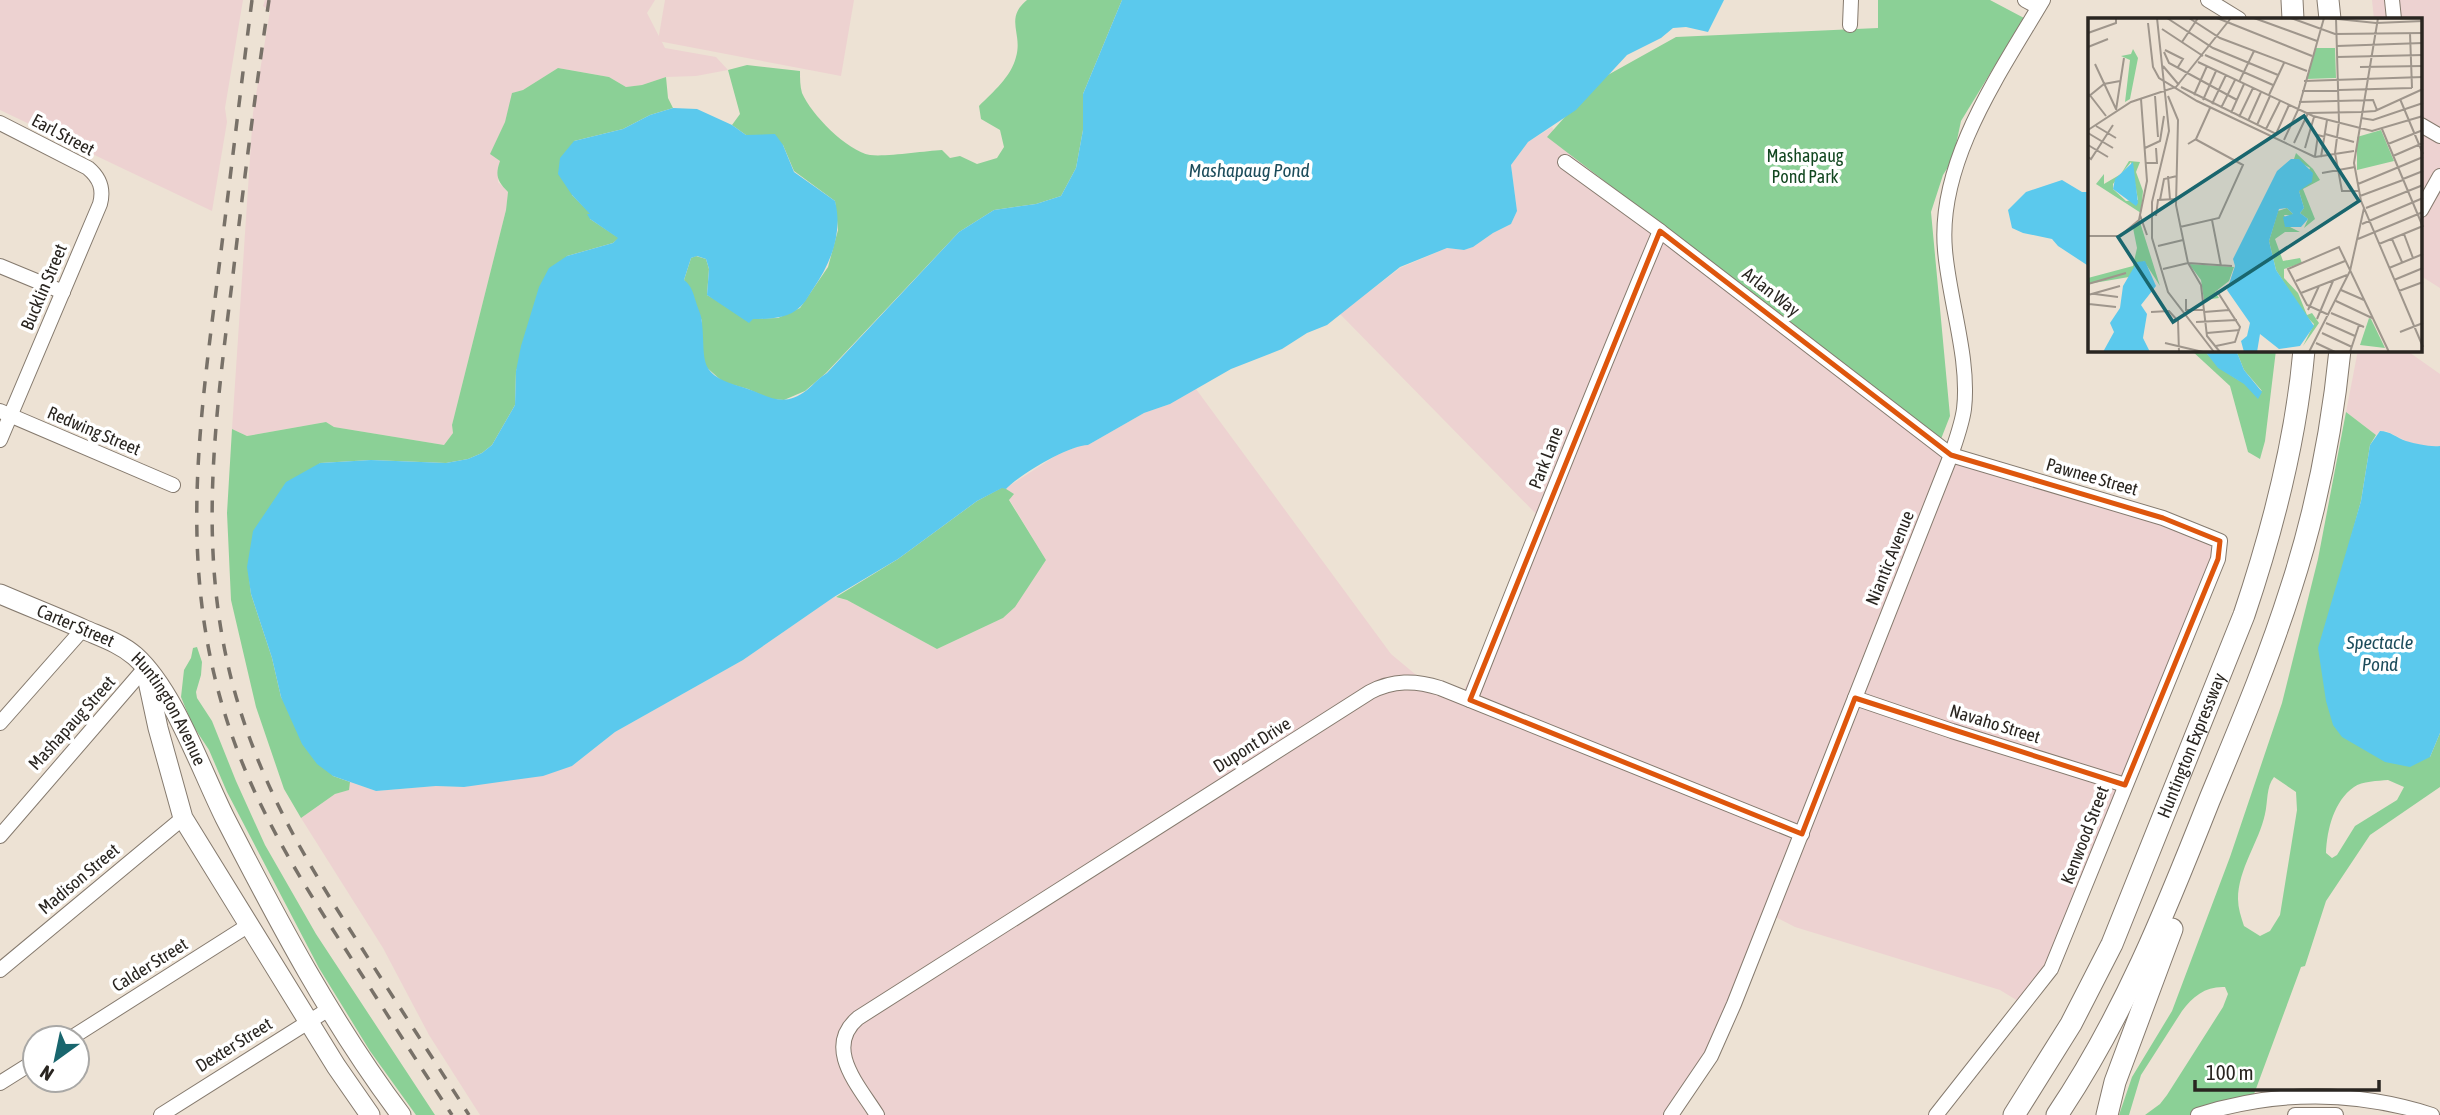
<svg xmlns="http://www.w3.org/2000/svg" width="2440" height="1115" viewBox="0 0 2440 1115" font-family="'Asap Condensed',sans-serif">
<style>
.industrial{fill:#edd2d1}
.education{fill:#edd2d0}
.green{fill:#8bd096;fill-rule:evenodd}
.water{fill:#5bc9ed}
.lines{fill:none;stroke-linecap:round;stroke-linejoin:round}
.minor-casing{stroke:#857a6e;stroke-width:16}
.major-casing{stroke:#857a6e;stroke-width:21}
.highway-casing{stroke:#857a6e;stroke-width:23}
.minor{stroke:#fff;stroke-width:14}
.major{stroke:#fff;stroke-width:19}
.highway{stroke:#fff;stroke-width:21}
.rail{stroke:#787168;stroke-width:3.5;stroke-dasharray:12 12;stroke-linecap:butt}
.marked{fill:none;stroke:#de560d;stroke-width:5;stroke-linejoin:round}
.labels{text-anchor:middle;stroke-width:7;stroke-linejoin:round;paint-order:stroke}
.street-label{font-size:18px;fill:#292520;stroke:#fff}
.park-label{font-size:18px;fill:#124720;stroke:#fff}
.water-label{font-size:19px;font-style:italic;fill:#1c4c5b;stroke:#fff}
.inset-road{fill:none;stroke:#9f968c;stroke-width:2}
.view{fill:#19666e;fill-opacity:0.15;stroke:#19666e;stroke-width:3.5}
.inset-edge{fill:none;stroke:#292520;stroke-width:3.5}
</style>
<rect width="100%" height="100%" fill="#ede2d4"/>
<g class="industrial">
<path d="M0,0h243l-18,108 2,14 -15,89 -212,-101z"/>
<path d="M265,0h390l-8,13 18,35 51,9 12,13 -32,6 -30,1 -24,8 -16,2 -17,-10 -51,-9 -35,22 -10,3 -8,29 -14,32 9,7 -2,21 10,10 -2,18 -54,215 1,8 -9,12 -110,-18 -8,-5 -79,14 -15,-7 21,-316 17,-102 -7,-5z"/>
<path d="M2372,0h68v288l-19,-12v-257h-47z"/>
<path d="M1552,127l10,16 386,311 209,62 63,32 -160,399 -37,57 -23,-14 -205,-63 -25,-13 -59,138 -41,63h-1190l-51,-80 -46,-87 -82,-130 34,-24 13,-4 2,-8 26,9 60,-5 28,1 108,-21 43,-34 128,-72 91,-63 13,3 90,49 66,-31 12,-12 31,-46 -37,-61 4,-4 -7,-6 3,-3 48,-31 24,-10h7l56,-32 26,-9 26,-15 195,265 30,25 42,13 82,-169 -205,-209 60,-46 47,-20 17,2 9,-3 20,-14 18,-9 6,-13 -6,-46 17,-23z"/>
<path d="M2358,350h48l34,24v72l-10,1 -22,-5 -22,-11h-6l-4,4 -30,-23z"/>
</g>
<path class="education" d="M665,0h189l-13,76 -183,-35z"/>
<g class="green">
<path d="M1027,0h95l-39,94v36l-7,38 -15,28 -25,8 -42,6 -35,22 -133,141 -21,18 -21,9 -14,-1 -22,-10 -25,-7 -18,-16 -3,-20v-25l-18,-41 7,-22 5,-2 10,3 3,10 -2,26 45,24 26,-1 22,-10 28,-41 10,-37 -3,-29 -41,-30 -11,-26 -37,-10 -14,-10 8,-11 -12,-44 19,-5 53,6c0,8 0,15 2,22 9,21 45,58 68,62 16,2 54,-4 72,-5l8,8 10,-2 17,8 20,-6 7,-11 -4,-17 -19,-11 -2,-13c14,-14 32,-29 37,-49 7,-24 -12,-38 11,-57z"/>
<path d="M1878,0h112l34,18 -63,103 -8,38 -10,16 -12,37 19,204 -9,23 -394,-302 50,-56 79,-44 202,-9z"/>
<path d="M558,68l51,9 17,10 16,-2 24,-8 2,21 5,10 -23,7 -27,14 -49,12 -2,54 20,20 -2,4 29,19 -6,5 -46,13 -51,115 -1,34 -23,40 -10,8 -14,6 -22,4 -75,-3 -51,3 -72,104 3,27 21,64 9,39 52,79 17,6 -1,8 -14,4 -34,24 -17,-29 -28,-82 -25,-107 -4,-87 5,-84 15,7 79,-14 8,5 110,18 9,-12 -1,-8 54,-215 2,-18c-11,-11 -13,-17 -8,-31l-10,-7 15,-32 7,-29 11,-3z"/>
<path d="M2191,350h13c17,21 33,31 58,41l-18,-21 -8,-20h40l-11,91 -5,18 -12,-7 -18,-66z"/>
<path d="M2346,412l30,23 -6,10 -9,56 -20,73 89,183 10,-24v54l-70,48 -44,66 -21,65 -4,1 -51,138 -35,10h-70l15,-11 7,-9 56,-88 5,-13 -3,-7c-19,-1 -32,9 -43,24l-41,64 -12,40h-10l13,-38 40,-66 58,-154 52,-154 36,-144zM2274,777l22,15 1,18 -17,105 -10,16 -10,5 -16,-10c-3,-9 -6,-18 -6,-27 0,-30 21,-57 27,-85 3,-12 1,-27 9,-37zM2388,780l16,7 -7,13 -42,26 -18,29 -5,3 -6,-5c1,-24 8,-52 28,-66 8,-6 24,-6 34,-7z"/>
<path d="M1003,487l11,7 -5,6 37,60 -31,47 -12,11 -66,31 -90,-49 -11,-3 62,-38 79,-58z"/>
<path d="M197,647l5,15 -1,13 -5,17 1,6 15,23 24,60 29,64 51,89 119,181h-19l-46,-64 -51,-83 -92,-176 -18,-42 -17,-26 -11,-27 3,-27 7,-12 2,-10z"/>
</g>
<g class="water">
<path d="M1122,0h602l-16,32 -22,-5 -13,1 -12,10 -34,17 -51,55 -48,32 -17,23 6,46 -6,13 -18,9 -20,14 -9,3 -17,-2 -47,19 -73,58 -20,8 -25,16 -51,20 -61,35 -26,9 -56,32c-19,0 -69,30 -82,44l-4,-1 -25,13 -79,58 -64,38 -91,63 -128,72 -43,34 -29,10 -79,11 -28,-1 -60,5 -43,-15 -16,-12 -15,-20 -21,-47 -9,-39 -21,-64 -4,-27 6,-36 33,-49 34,-19 51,-3 75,3 22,-4 14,-6 10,-8 23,-40 1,-34 5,-25 18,-59 10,-19 18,-12 46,-13 5,-5 -28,-19 -3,-5h3l-18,-19 -14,-21 2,-16 14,-17 49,-12 27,-14 23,-7 24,1 35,16 14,10 29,-1 8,11 11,27 41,29c8,32 -4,62 -22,88 -4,6 -8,14 -13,18 -12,12 -32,12 -47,12l-4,4 -42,-28 2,-26 -3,-10 -9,-3 -6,2 -7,22c8,6 9,13 12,22 2,7 6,14 6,21 4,38 -6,51 40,64 25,7 39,23 65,3 7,-6 13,-13 20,-17l132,-141 35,-22 42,-6 25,-8 15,-28 7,-38v-36z"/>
<path d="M2062,180l20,12h8v75l-32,-21 -6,-7 -29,-6 -11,-5 -4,-18 18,-18z"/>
<path d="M2204,350h32l8,20 18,22 -4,7 -14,-15 -26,-16z"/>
<path d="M2380,431c10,0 17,7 26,10 11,3 23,6 34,5v287l-10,24 -20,10 -25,-5 -43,-25 -9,-12 -7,-24 -8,-53 43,-147 9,-56z"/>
</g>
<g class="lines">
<g class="minor-casing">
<g id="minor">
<path d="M2025,0l13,7"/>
<path d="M2208,0l31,19"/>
<path d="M2392,0l2,19"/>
<path d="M1850,25l1,-25"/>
<path d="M0,123l88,45c12,10 16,21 12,36l-100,236"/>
<path d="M2421,125l19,11"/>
<path d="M1565,162l95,69 291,224 212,63 57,23 -2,18 -167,410 -115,146"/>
<path d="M2421,210l19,-34"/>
<path d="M0,266l63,26"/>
<path d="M0,411l173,74"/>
<path d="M1855,698l97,33 173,54"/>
<path d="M1470,700c62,-157 124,-313 190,-469"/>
<path d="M0,723l83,-94"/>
<path d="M0,836l145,-168"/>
<path d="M0,970l183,-152"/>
<path d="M71,1038l178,-113"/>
<path d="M0,1083l35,-22"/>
<path d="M161,1115l168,-106"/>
<path d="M877,1115c-18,-29 -54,-67 -19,-97l512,-326c23,-12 45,-12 70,-4l362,146"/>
<path d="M1671,1115l40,-59 23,-52 217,-549c5,-15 11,-31 13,-46 6,-50 -15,-109 -19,-159 -8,-88 55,-177 98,-250"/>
<path d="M2198,1115c79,-25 156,-25 234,0"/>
<path d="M2295,1115h41"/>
</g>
</g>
<g class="major-casing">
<g id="major">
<path id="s1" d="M0,594c28,12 56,23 83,35 18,8 37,14 52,27 39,35 66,114 90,162 53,103 106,204 176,297"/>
<path d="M146,672l12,56 25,90 153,248 34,49"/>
</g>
</g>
<g class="highway-casing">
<g id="highway">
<path d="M2292,0l1,19"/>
<path d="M2328,0l2,19"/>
<path id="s2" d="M2014,1115l57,-91 41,-80 132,-329c29,-86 52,-174 60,-265"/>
<path d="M2057,1115c66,-98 109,-205 152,-314 29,-70 59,-140 82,-213 25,-77 41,-157 49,-238"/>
<path d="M2107,1115l8,-33 57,-153"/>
</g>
</g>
<use href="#minor" class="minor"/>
<use href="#major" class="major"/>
<use href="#highway" class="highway"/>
<g class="rail">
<path d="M252,0c-12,94 -23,189 -35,283 -21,165 -40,309 21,469 27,71 67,135 108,198 35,55 70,110 106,165"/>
<path d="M269,0c-14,94 -26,189 -37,283 -20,162 -40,306 21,464 27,72 68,138 110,203 35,55 71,110 106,165"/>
</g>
</g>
<path class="marked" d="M1660,231l291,224 212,63 57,23 -2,18 -93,226 -270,-87 -53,136 -332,-134z"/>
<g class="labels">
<g class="street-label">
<text transform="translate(63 135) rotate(28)" y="6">Earl Street</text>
<text transform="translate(44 287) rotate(-67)" y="6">Bucklin Street</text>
<text transform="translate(1771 292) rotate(38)" y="6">Arlan Way</text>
<text transform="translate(94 431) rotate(23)" y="6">Redwing Street</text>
<text transform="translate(1546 458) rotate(-69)" y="6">Park Lane</text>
<text transform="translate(2092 477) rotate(16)" y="6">Pawnee Street</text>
<text transform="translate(1890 558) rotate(-68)" y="6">Niantic Avenue</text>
<text dy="6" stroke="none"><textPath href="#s1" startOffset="82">Carter Street</textPath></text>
<text transform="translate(72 723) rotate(-48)" y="6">Mashapaug Street</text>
<text transform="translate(1995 724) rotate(17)" y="6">Navaho Street</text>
<text dy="6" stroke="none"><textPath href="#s1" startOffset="212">Huntington Avenue</textPath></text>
<text transform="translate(1252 745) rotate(-32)" y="6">Dupont Drive</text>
<text dy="6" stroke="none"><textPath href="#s2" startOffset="411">Huntington Expressway</textPath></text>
<text transform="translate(2085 835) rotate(-69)" y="6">Kenwood Street</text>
<text transform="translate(79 879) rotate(-40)" y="6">Madison Street</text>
<text transform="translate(150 965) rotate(-32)" y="6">Calder Street</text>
<text transform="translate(234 1045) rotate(-32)" y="6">Dexter Street</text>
</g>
<g class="park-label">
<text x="1805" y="162">Mashapaug<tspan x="1805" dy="21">Pond Park</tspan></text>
</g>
<g class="water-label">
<text x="1249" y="177">Mashapaug Pond</text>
<text x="2380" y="649">Spectacle<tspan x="2380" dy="22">Pond</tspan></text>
</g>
</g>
<g transform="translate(2088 18)">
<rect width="334" height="334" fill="#ede2d4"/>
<path d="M228,30h19l1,30 -30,1zM45,31l5,9 -8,41 -5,3 5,-42 -9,-4 10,-2zM293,112l13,31 -37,9v-33zM208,135l17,16 7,11 -17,9 12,30 -11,9 4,-9 -8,-6 4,-5 -5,-17 11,-23 -16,-9zM41,143l11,1 -4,10 7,19 -2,22 -45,-29 8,-10v10l17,-10zM43,144l7,38 -12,1 -13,-12v-5zM199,190l7,7h-10l6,12 10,5h-15l-10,7 8,22 17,-3 2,5 -18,6v9l14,15 9,22 5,-2 7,10 -16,23 11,-22 -11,-11 -27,-43 -7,-29 9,-30zM51,201l21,67 -16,-25 -15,16 -41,7v-6l45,-12 4,-18 -4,-20zM101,246l45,3 -5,14 -14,11 4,6 -15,2 -3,-20zM281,300l2,1 14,29 -25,-3z" fill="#8bd096" fill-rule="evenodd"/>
<path d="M203,141h8l14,14 -1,9 -13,9 5,17 -4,5 8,6 -7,8h-16l-2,-10 10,-3 -6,-6 -8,1 -10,32 7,29 38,56 -14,20 -21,3 -19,-15 -3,18h-13l-3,-11 6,-5 3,-13 -23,-33 8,-24 -2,-7 44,-88zM45,144l5,41 -2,3 -23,-17 2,-10zM57,243l11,25 -15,19 6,9 -4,24 7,14h-47l11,-20 -4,-9 10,-15 3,-22 14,-24z" fill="#5bc9ed"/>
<path class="inset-road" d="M69,0l12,113 -17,71v36l16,54 46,60M79,0l46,30 65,27M101,0l31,20 87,33M129,0l95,38M166,0l63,23M203,0l44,16 88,-1M240,0l48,5 47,-2M248,0l3,104 -4,31 7,38h17M290,0l-24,145 7,38 62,146M60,5l5,44 6,11 38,23 118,56M74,11l41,27M0,15l28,-10v-5M322,15l2,55M94,24l16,-24M249,28l86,-3M0,29l20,-8M77,32l18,9 -5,8M76,34l5,11 68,37M117,37l68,30M249,39l86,-2M110,44l115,54 59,15 51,-15M7,46l21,45M75,48l16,19M272,49l63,-1M216,63l119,-4M151,64l15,-31M93,69l95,47 13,-29M214,73l110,-3M1,76l17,22M106,77l13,-29M181,77l15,-32M67,78l3,41M80,78l10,24 -2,85 12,58 13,22 6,51 13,16M0,79l16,-13 16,-3M312,81l23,55M115,82l13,-29M211,84l74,-2 4,10M124,86l14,-29M133,90l14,-28M28,92l8,-52M273,94l14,-1 48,-22M143,95l13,-29M151,99l14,-29M273,100l12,2 50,-17M160,103l13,-29M169,107l13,-29M8,108l20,12M178,111l14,-28M294,111l41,98M0,112l43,-28 45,-15 55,-69M0,115l25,15M237,116l29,8M196,122l14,-30 26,-92M206,125l14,-30 53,-1M100,126l8,-5 14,-31M300,126l35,-14M0,127l20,12M57,130l15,-7 4,-25M217,130l9,-31M227,138l3,-21 7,2M305,138l30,-13M0,139l3,2 22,-34M227,139l39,-6M233,139l6,-37M58,145h11l-1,-15M234,155l33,-6M80,158l2,23M315,161l20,-8M270,166l65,-27M272,178l43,-16M72,182l4,-21 13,-3M278,190l57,-23M52,197l7,20M68,198l2,-16 18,-1M124,202l9,46M274,206l61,-26M92,209l39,-9 24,-53 -48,-26M316,216l9,24M0,218h32l19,-16 8,-39 -6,-82M270,221l65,-27M304,221l10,23M291,226l44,-18M70,228l25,-6M301,250l34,-14M75,251l25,-6 44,3M306,262l29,-12M208,263l49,-20M0,266l38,-11M253,272l23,10M311,273l24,-9M213,275l46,-18M7,276l23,3M0,277l32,-9M98,281v11h18M248,283l36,17M1,286l27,3M220,292l11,-24M63,294l18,-1 9,10 1,31M116,294l25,-2M243,295l33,14M241,297l-22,-10 -19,-36 51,-22 50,105M229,301l16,-38M0,302l1,-37M108,304l41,-2M238,305l29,13M312,314l23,-9M119,315l33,-3M234,315l30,14M77,325l38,9M228,325l19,9M128,328l19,-4 5,-15 -23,-36M221,334l41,-81 14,-63M262,334l9,-27"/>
<path class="view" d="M216,98l55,85 -186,121 -55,-85z"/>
<rect width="334" height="334" class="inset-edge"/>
</g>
<g transform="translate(56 1059) rotate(213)"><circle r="33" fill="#ffffff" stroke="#a9a8a6" stroke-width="2"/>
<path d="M0-5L12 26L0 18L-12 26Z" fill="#19666e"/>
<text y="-10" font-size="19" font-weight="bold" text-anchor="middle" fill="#292520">N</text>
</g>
<path d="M2195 1080v10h184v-10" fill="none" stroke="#292520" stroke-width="3.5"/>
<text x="2206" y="1080" font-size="21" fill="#292520" stroke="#ffffff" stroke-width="5" paint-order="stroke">100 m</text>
</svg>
